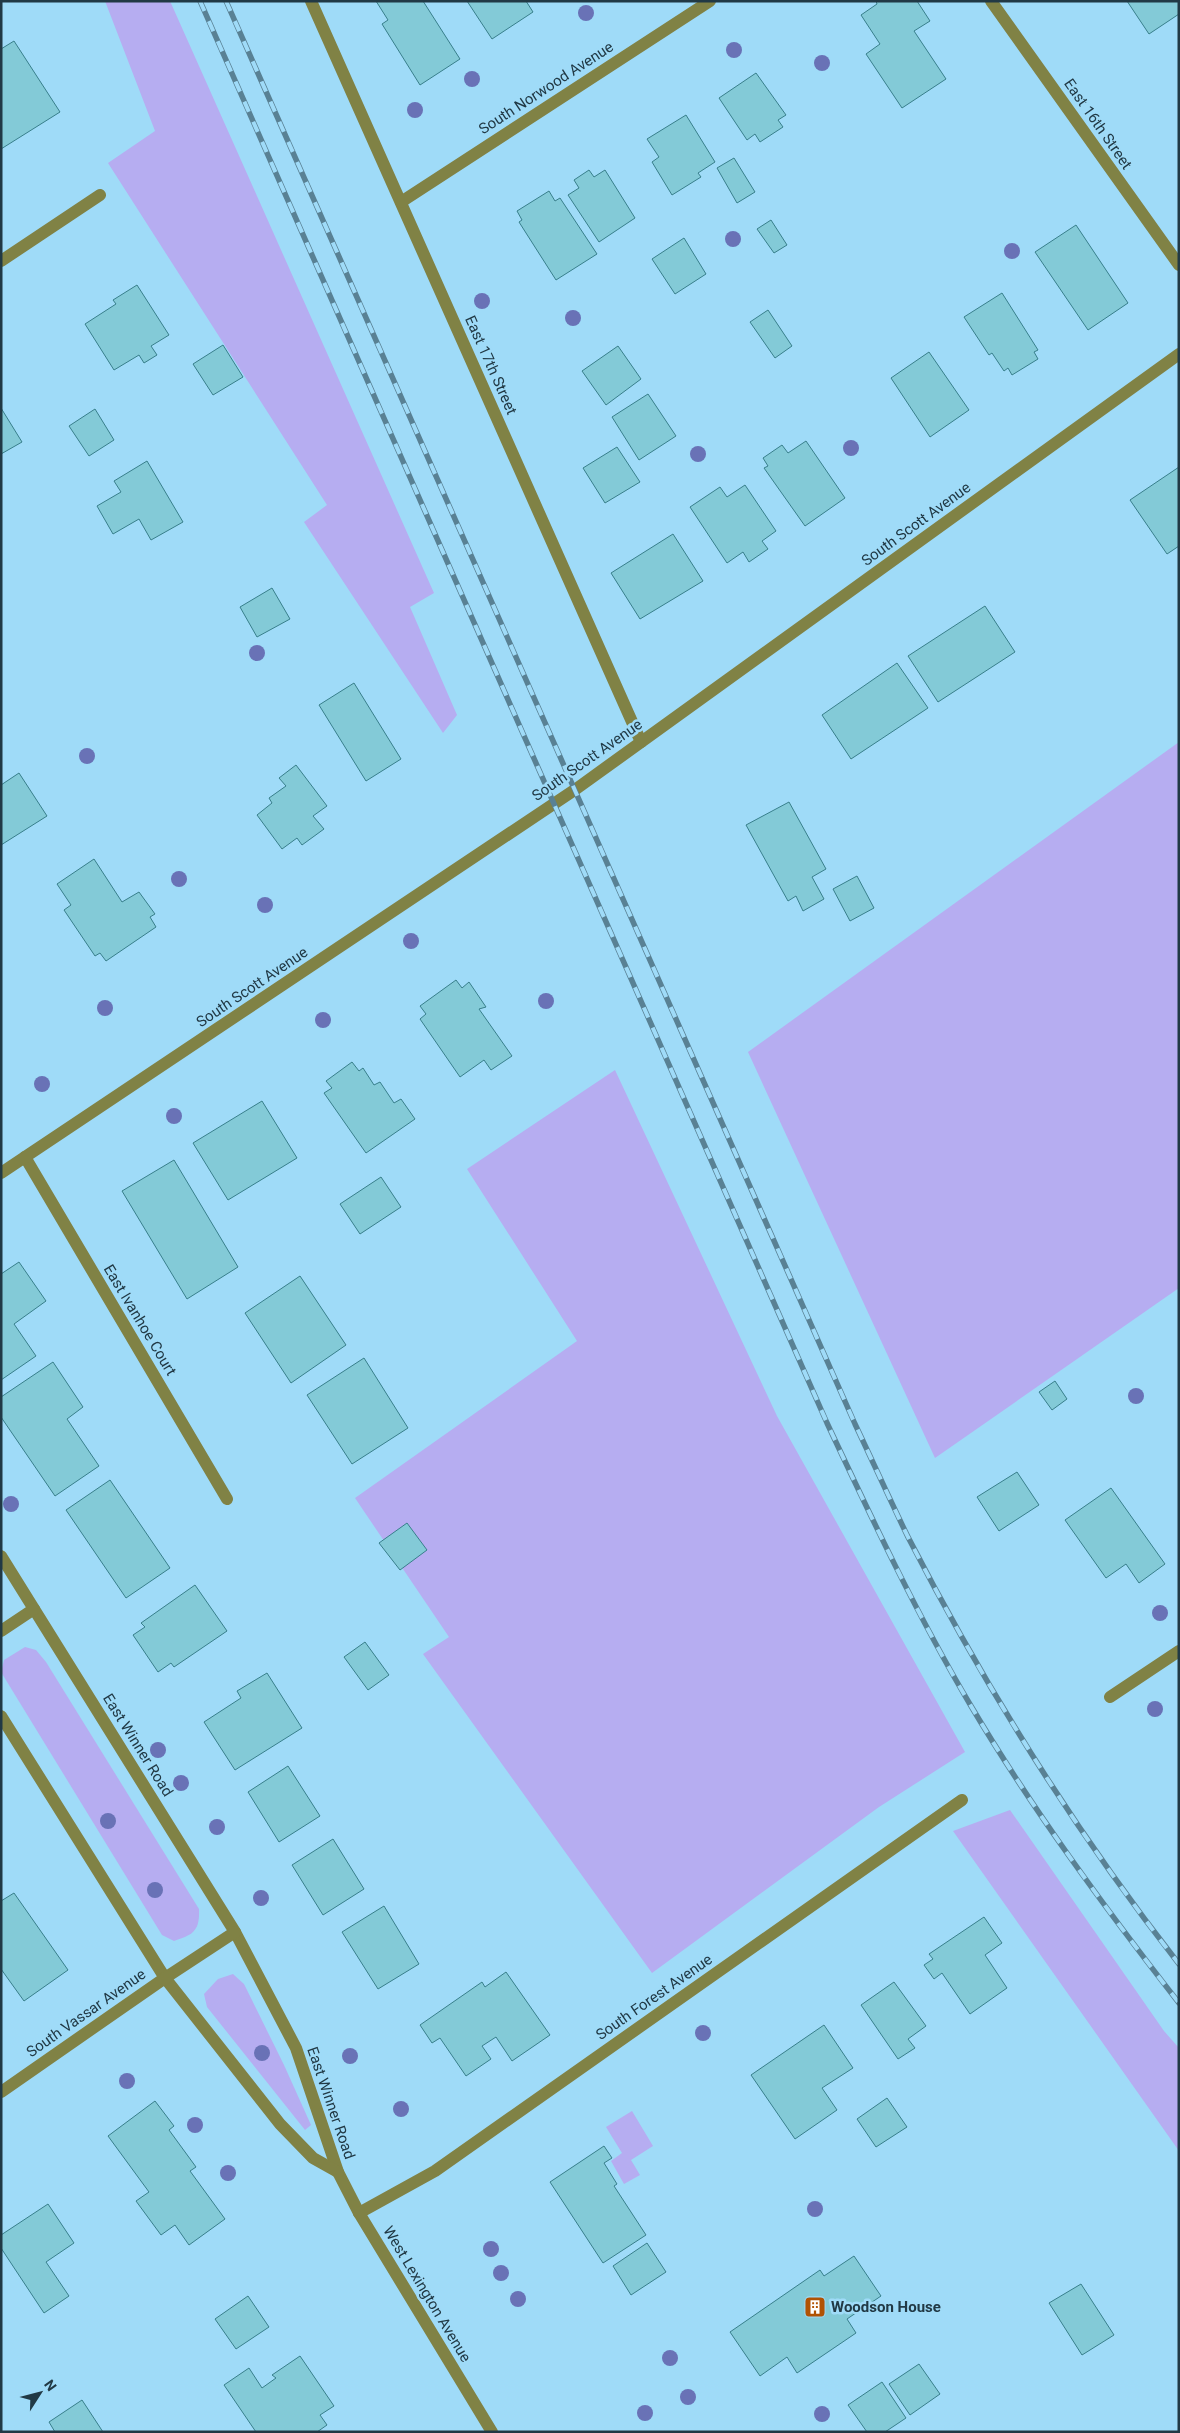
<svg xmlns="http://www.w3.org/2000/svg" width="1180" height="2433" viewBox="0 0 1180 2433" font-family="Roboto,sans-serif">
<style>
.green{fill:#b6adf1}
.building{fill:#83cad7;stroke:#387f8b}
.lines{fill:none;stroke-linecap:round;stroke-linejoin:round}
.minor{stroke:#808245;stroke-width:12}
.rail-casing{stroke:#598194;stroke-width:5.5}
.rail{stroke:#9fdbf8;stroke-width:4;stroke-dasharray:11;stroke-linecap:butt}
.tree{fill:#6972b6}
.labels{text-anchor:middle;stroke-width:5;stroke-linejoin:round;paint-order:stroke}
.street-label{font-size:15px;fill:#213945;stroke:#9fdbf8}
.poi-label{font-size:15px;font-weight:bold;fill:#213945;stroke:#9fdbf8;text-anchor:start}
</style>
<rect width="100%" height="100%" fill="#9fdbf8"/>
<g class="green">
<path d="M105,1h65l264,592 -24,14 47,108 -14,18 -139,-211 23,-17 -219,-342 47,-32z"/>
<path d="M1179,742v546l-244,170 -187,-406z"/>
<path d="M615,1070l162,346 188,336 -86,55 -227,166 -229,-319 26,-17 -94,-139 222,-157 -110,-172z"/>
<path d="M25,1647l11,3 10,12 153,247c1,22 -6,26 -25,32l-12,-6 -161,-263 3,-12z"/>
<path d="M1010,1810l154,221 15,17v103l-226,-320z"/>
<path d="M233,1974l11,10 40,81 27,60 -6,5 -98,-123 -3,-13 14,-15z"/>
<path d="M632,2111l21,35 -22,14 9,15 -16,9 -13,-23 11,-8 -16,-26z"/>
</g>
<g class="building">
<path d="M376,1h47l37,58 -40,26 -38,-61 6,-4z"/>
<path d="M467,1h59l7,11 -41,27z"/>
<path d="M876,1h41l13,20 -16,10 32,48 -44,29 -36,-54 14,-10 -19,-29 16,-11z"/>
<path d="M1127,1h52v13l-30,20z"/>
<path d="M14,41l46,71 -59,37v-100z"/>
<path d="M756,73l30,42 -8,5 5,7 -23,15 -5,-8 -8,6 -28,-42z"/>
<path d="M686,115l29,47 -17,11 3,4 -29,18 -20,-33 7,-5 -12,-18z"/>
<path d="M734,158l21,34 -18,11 -20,-35z"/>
<path d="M589,170l5,7 11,-7 30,48 -36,24 -31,-47 11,-7 -5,-8z"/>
<path d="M549,191l6,10 5,-3 37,56 -41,26 -37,-58 3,-2 -5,-9z"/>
<path d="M771,220l16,25 -13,8 -17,-24z"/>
<path d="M1076,225l52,78 -40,27 -53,-78z"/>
<path d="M684,238l22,36 -31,20 -23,-35z"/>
<path d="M137,285l32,50 -18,11 6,9 -13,8 -5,-8 -25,15 -29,-46 31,-20 -3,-4z"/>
<path d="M1002,293l36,57 -4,2 4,7 -26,16 -4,-7 -4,3 -12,-18 -3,2 -25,-38z"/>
<path d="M768,310l24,36 -17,12 -25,-36z"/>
<path d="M223,345l20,32 -30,18 -20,-31z"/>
<path d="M618,346l23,33 -35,26 -24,-34z"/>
<path d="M929,352l40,58 -39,27 -39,-59z"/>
<path d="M648,394l28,42 -37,24 -27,-43z"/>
<path d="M1,408l21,34 -21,12z"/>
<path d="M95,409l19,31 -25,16 -20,-30z"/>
<path d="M806,441l39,57 -40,28 -41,-58 4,-2 -5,-8 19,-13 6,8z"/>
<path d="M617,447l23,35 -35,21 -22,-35z"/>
<path d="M147,461l36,61 -32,18 -12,-21 -26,15 -16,-28 24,-14 -7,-11z"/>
<path d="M1179,467v79l-12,8 -37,-54z"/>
<path d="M745,485l31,46 -14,10 6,8 -19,13 -6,-10 -16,11 -37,-56 30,-20 7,10z"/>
<path d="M673,534l30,47 -63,38 -29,-46z"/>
<path d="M272,588l18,31 -33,18 -17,-30z"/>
<path d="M985,606l30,46 -77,50 -30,-46z"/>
<path d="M897,663l31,45 -77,51 -29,-44z"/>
<path d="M354,683l47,76 -35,22 -47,-76z"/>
<path d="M296,765l31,41 -14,10 11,13 -22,16 -5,-7 -15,11 -25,-34 15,-12 -3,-5 17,-12 -7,-8z"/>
<path d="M19,773l28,43 -46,29v-60z"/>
<path d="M789,802l37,67 -14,8 12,22 -21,12 -7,-15 -8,5 -42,-76z"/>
<path d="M94,859l28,43 17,-10 16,22 -5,3 6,10 -50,34 -6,-8 -5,3 -31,-46 7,-5 -14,-21z"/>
<path d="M857,876l17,32 -24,13 -17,-32z"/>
<path d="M456,980l6,8 7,-6 17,25 -7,2 33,47 -21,14 -7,-10 -24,17 -40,-58 6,-5 -6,-8z"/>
<path d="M352,1062l7,9 4,-3 11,17 6,-3 14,21 7,-4 14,20 -49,34 -42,-60 8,-5 -6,-7z"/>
<path d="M262,1101l35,57 -69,42 -35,-57z"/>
<path d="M174,1160l64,107 -51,32 -65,-108z"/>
<path d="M381,1177l20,30 -41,27 -20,-30z"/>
<path d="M19,1262l27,39 -32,23 22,32 -35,24v-106z"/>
<path d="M300,1276l46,69 -55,38 -46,-70z"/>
<path d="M364,1358l44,70 -56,36 -45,-69z"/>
<path d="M53,1362l30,45 -16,12 32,47 -44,30 -54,-79v-20z"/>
<path d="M1055,1381l12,18 -15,11 -13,-18z"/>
<path d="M1017,1472l22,33 -40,26 -22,-34z"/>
<path d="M110,1480l60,88 -44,30 -60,-88z"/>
<path d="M1111,1488l54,76 -26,19 -13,-19 -20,14 -41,-58z"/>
<path d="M407,1523l20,27 -27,20 -21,-27z"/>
<path d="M195,1585l32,46 -53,36 -3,-4 -13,9 -25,-37 12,-8 -4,-4z"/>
<path d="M365,1642l24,33 -21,15 -24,-33z"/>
<path d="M267,1673l35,55 -67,42 -31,-48 37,-24 -4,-7z"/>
<path d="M288,1766l32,50 -41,26 -31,-50z"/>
<path d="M333,1839l31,50 -41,26 -31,-50z"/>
<path d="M14,1893l54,77 -44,31 -23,-32v-68z"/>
<path d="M384,1906l35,58 -41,25 -36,-57z"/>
<path d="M984,1917l18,26 -17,12 22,33 -37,26 -28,-41 -8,6 -10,-14 9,-6 -4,-5z"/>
<path d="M506,1972l44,63 -38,26 -16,-24 -14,9 9,13 -25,17 -26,-38 -8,5 -12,-18 62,-43 3,5z"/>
<path d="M894,1982l32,44 -18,13 7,9 -17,11 -37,-54z"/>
<path d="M824,2025l29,43 -31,20 15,22 -42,29 -44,-64z"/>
<path d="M887,2098l20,29 -31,20 -19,-28z"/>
<path d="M155,2101l19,25 -5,4 27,37 -6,4 35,48 -36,26 -14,-20 -14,10 -25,-34 13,-9 -41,-56z"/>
<path d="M604,2146l8,12 -8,5 13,21 -3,2 32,49 -43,28 -53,-81z"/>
<path d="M48,2204l26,39 -28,19 23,34 -25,17 -43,-65v-13z"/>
<path d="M647,2243l19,29 -35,23 -18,-29z"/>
<path d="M854,2256l27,40 -34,23 9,14 -59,40 -10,-16 -27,19 -30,-44 90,-62 4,6z"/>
<path d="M1081,2284l33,51 -32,20 -33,-52z"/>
<path d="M248,2296l21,31 -33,22 -21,-30z"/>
<path d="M300,2356l34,50 -14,9 7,10 -10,7h-61l-32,-47 25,-17 13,20 14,-10 -4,-3z"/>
<path d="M919,2364l21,30 -30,21 -21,-31z"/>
<path d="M882,2382l24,36 -21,14h-18l-19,-27z"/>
<path d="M82,2400l21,32h-48l-6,-10z"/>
</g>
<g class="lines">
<g class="minor">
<path d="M311,1l330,741"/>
<path d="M991,1l188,264"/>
<path d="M401,202l309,-201"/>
<path d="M1,261l99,-66"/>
<path d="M25,1157l202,342"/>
<path d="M1,1173l575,-384 603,-435"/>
<path d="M1,1556l234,376 61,116 42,124 21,41 133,219"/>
<path d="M1,1631l33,-22"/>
<path d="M1110,1697l69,-46"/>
<path d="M1,1716l164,262 115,146 33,34 25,14"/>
<path d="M1,2092l164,-114 70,-46"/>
<path d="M359,2213l76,-42 527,-371"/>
</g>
<g class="rail-casing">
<g id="rail">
<path d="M200,1l627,1422c45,96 90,192 144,283 61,103 134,202 208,297"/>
<path d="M226,1l629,1423c18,38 35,76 53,113 77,150 167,294 271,427"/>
</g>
</g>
<use href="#rail" class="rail"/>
</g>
<g class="tree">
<circle cx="586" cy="13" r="8"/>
<circle cx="734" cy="50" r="8"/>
<circle cx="822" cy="63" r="8"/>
<circle cx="472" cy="79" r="8"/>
<circle cx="415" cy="110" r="8"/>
<circle cx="733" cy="239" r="8"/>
<circle cx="1012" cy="251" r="8"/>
<circle cx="482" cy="301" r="8"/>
<circle cx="573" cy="318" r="8"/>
<circle cx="851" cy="448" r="8"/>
<circle cx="698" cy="454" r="8"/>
<circle cx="257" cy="653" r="8"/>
<circle cx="87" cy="756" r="8"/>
<circle cx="179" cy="879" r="8"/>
<circle cx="265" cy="905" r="8"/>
<circle cx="411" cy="941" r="8"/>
<circle cx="546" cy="1001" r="8"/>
<circle cx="105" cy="1008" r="8"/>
<circle cx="323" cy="1020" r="8"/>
<circle cx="42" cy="1084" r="8"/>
<circle cx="174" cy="1116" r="8"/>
<circle cx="1136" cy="1396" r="8"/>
<circle cx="11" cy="1504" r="8"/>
<circle cx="1160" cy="1613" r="8"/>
<circle cx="1155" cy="1709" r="8"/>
<circle cx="158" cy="1750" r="8"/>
<circle cx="181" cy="1783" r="8"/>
<circle cx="108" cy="1821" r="8"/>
<circle cx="217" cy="1827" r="8"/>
<circle cx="155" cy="1890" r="8"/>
<circle cx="261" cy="1898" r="8"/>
<circle cx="703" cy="2033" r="8"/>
<circle cx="262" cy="2053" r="8"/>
<circle cx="350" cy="2056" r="8"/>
<circle cx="127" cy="2081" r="8"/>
<circle cx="401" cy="2109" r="8"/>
<circle cx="195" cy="2125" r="8"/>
<circle cx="228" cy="2173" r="8"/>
<circle cx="815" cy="2209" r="8"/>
<circle cx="491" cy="2249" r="8"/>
<circle cx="501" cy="2273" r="8"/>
<circle cx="518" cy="2299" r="8"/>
<circle cx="670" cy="2358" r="8"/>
<circle cx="688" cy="2397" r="8"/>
<circle cx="645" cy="2413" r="8"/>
<circle cx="822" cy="2414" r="8"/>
</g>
<defs>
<g id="building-square" transform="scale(1.125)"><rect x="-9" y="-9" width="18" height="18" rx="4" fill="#b15203" stroke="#9fdbf8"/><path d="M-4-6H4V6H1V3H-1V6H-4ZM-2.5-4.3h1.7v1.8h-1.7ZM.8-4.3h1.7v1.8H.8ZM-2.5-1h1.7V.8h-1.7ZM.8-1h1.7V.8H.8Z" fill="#fff"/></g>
</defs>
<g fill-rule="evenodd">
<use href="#building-square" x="815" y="2307"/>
</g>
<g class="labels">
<g class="street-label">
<text transform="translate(546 88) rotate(-33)" y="5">South Norwood Avenue</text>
<text transform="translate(1098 124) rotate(55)" y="5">East 16th Street</text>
<text transform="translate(491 365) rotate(66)" y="5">East 17th Street</text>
<text transform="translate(916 524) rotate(-36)" y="5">South Scott Avenue</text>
<text transform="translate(587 760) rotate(-35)" y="5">South Scott Avenue</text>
<text transform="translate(252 987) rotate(-34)" y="5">South Scott Avenue</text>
<text transform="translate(140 1320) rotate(59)" y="5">East Ivanhoe Court</text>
<text transform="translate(138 1745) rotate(58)" y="5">East Winner Road</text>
<text transform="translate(654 1997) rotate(-35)" y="5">South Forest Avenue</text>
<text transform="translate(86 2013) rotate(-35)" y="5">South Vassar Avenue</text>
<text transform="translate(331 2103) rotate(71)" y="5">East Winner Road</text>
<text transform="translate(427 2294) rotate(59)" y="5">West Lexington Avenue</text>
</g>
<g class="poi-label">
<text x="831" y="2312">Woodson House</text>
</g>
</g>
<rect width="1180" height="2433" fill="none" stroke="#213945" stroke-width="5"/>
<g transform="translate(40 2393) rotate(54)" stroke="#9fdbf8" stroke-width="4" paint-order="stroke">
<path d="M0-4L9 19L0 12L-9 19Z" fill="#213945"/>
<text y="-8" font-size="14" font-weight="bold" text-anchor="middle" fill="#213945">N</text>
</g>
</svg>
